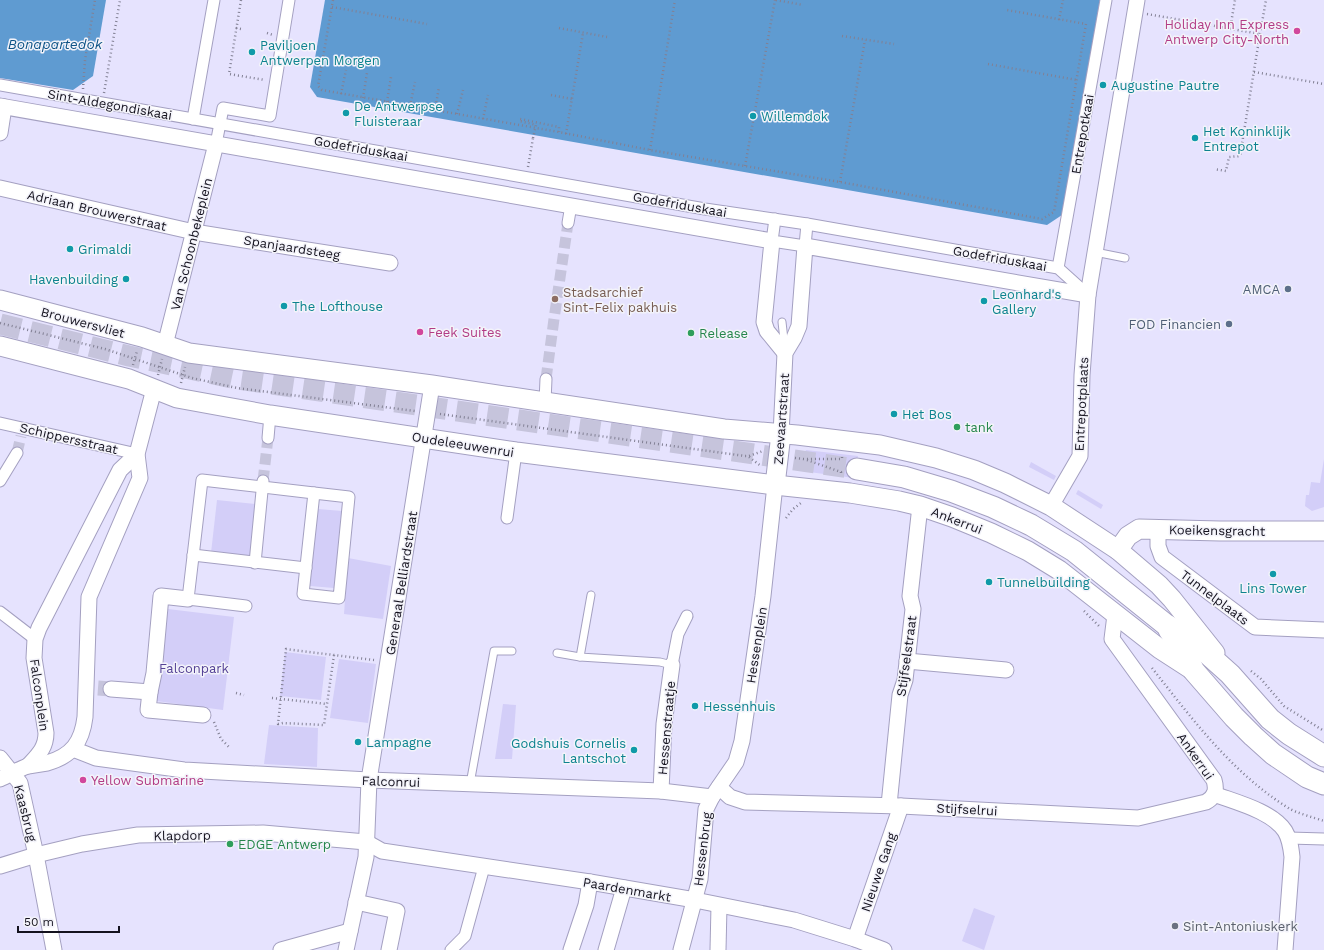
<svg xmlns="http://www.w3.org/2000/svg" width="1324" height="950" viewBox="0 0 1324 950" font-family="'Work Sans',sans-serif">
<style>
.green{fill:#d3cef8}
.water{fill:#5f9bd1}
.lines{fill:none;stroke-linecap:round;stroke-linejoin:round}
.pedestrian-tunnel{stroke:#c6c4dc;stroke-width:11;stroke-dasharray:11 5.5;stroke-linecap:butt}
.minor-tunnel{stroke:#c6c4dc;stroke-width:15;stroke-dasharray:15 8;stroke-linecap:butt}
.secondary-tunnel{stroke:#c6c4dc;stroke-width:21;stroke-dasharray:21 10;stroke-linecap:butt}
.service-casing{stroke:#a4a0c1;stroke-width:9}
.pedestrian-casing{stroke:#a4a0c1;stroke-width:13}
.minor-casing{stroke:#a4a0c1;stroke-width:17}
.tertiary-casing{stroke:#a4a0c1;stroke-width:21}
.secondary-casing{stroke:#a4a0c1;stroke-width:23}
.path{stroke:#828094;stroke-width:2.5;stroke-dasharray:1 3;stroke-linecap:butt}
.service{stroke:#fff;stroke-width:7}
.pedestrian{stroke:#fff;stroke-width:11}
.minor{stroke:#fff;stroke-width:15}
.tertiary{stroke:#fff;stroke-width:19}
.secondary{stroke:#fff;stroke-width:21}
.path-bridge{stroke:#828094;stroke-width:2.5;stroke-dasharray:1 3;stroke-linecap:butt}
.hotel-dot{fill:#d1479c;stroke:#f3f3fa;stroke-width:1.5}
.culture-dot{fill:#0f9aa8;stroke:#f3f3fa;stroke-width:1.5}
.service-dot{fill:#5c6f8a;stroke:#f3f3fa;stroke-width:1.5}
.education-dot{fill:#8d6e63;stroke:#f3f3fa;stroke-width:1.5}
.leisure-dot{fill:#2e9e5b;stroke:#f3f3fa;stroke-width:1.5}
.worship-dot{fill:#6b7280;stroke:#f3f3fa;stroke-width:1.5}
.labels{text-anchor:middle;stroke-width:3;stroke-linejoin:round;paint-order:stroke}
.hotel-label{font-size:13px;fill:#b23c85;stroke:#f3f3fa;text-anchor:start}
.culture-label{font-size:13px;fill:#0d838f;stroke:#f3f3fa;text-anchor:start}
.street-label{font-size:13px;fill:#14121e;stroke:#f3f3fa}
.service-label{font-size:13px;fill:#4e5e75;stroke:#f3f3fa;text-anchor:end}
.education-label{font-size:13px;fill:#785e54;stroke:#f3f3fa;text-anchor:start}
.leisure-label{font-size:13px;fill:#27864d;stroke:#f3f3fa;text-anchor:start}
.park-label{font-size:13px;fill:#554296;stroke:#f3f3fa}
.worship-label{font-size:13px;fill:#5b616d;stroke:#f3f3fa;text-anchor:start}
.water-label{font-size:14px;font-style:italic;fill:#0e5386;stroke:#f3f3fa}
</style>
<rect width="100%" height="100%" fill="#e6e3fe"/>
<g class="green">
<path d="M806,450l52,6 -4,22 -45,-6 -7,-5 3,-15z"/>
<path d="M1324,459v48l-12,4 -7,-5 1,-11h3l2,-13 9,1z"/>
<path d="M1031,462l25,14 -2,4 -25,-13z"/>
<path d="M1078,490l25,15 -2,4 -25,-15z"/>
<path d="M217,500l38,4 -5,53 -39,-4z"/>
<path d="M318,509l24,2 -8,77 -24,-2z"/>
<path d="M348,558l43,8 -8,53 -39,-5z"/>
<path d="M168,609l66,8 -11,93 -67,-9z"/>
<path d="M285,652l41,5 -5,43 -41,-4z"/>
<path d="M339,659l37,5 -8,59 -38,-5z"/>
<path d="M503,704l13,1 -4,54h-17z"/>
<path d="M269,725l49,3 -1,39 -53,-3z"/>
<path d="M974,908l21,8 -11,34 -22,-9z"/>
</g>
<g class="water">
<path d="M0,0h106l-13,76 -20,14 -73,-12z"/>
<path d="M325,0h775l-38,215 -15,10 -730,-128 -7,-10z"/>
</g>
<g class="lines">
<g class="pedestrian-tunnel">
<path d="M546,379l8,-60 14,-96"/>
<path d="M17,453l4,-17"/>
<path d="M263,481l5,-43"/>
</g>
<path class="minor-tunnel" d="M98,688l13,1"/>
<path class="secondary-tunnel" d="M0,324l129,32 108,23 620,90"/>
<g class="service-casing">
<g id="service">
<path d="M1095,252l30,6"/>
<path d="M782,322l3,27"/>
<path d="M591,595l-11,62 80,5 12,3"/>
<path d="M557,653l23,4"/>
<path d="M470,784l24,-133h18"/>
</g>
</g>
<g class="pedestrian-casing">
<g id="pedestrian">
<path d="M0,85l705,124 102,15 251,44 30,27"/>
<path d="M193,119l21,-119"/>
<path d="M216,144l7,-36 47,8 19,-116"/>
<path d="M775,219l-3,22 33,5 2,-22"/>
<path d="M568,223l3,-18"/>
<path d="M1058,268l48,-268"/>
<path d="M545,402l1,-23"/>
<path d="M0,423l137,31"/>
<path d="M268,438l2,-23"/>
<path d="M0,481l17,-28"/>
<path d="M314,493l35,4 -10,101 -36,-4z"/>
<path d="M507,518l9,-66"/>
<path d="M193,555l113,13"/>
<path d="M255,563l8,-82"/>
<path d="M246,606l-58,-7 14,-119 112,13"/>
<path d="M0,612l35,27"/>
<path d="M672,665l6,-31 9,-18"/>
<path d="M1289,838l35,1"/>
<path d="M451,950l14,-14 19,-69"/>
</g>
</g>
<g class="minor-casing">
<g id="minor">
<path d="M0,106l772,135 -8,81 3,9 18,22"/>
<path d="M0,133l4,-26"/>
<path d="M0,188l194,44 196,31"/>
<path d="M165,345l51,-201"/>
<path d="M781,434l4,-81 9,-15 5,-12 6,-80 283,49"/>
<path d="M1051,506l29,-50 2,-81 6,-80 49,-295"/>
<path d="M1158,530v16l4,11 93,70 69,3"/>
<path d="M907,661l99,9"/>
<path d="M111,689l39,3 4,-19 7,-77 27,3"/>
<path d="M150,692l-2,18 55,5"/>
<path d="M73,749l23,9 88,12 185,10 292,11 51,6"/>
<path d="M0,758l20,25 16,72 18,95"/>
<path d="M28,766c10,-11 18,-18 18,-33l-12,-75 1,-19 4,-11 81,-158 17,-16"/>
<path d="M0,779c9,-4 19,-10 28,-13 6,-1 13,-2 19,-3 25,-7 35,-21 38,-46l4,-120 51,-119 -3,-24 17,-65"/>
<path d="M719,787l11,10 15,5 156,4 237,12 68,-16c9,-5 11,-12 8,-22l-102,-141 3,-24"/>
<path d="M661,791l3,-67 8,-59"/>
<path d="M1214,794c21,8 58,17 71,37 5,8 6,17 7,26l-7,93"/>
<path d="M889,805l11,-110 5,-15 8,-71 -3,-13 10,-90"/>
<path d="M0,866l36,-11 46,-11 56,-9 125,-2 103,9 16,9 208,31 105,18 99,20 61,19 29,11"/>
<path d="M356,902l41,9 -8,39"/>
<path d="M855,939l46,-133"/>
<path d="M281,950l69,-19"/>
<path d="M346,950l20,-93 3,-77 63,-395"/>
<path d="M571,950l15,-45 4,-23"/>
<path d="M606,950l18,-62"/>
<path d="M681,950l19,-71 6,-70 6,-12 24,-35 6,-21 21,-145 12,-111"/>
<path d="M718,950l1,-44"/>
</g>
</g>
<g class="tertiary-casing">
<g id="tertiary">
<path d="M0,300l142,37 47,16 243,32 292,44 73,6 83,10 56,13 38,12 31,13 46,23 67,44 41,35 13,14 43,54"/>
<path d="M0,346l129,33 48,19 93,17 246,37 259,33 75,8 49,8 21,5 32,11 39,16 37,18 31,19 101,79 34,22"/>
<path d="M775,485l6,-51"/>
<path d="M1118,550l10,-14 11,-7 81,2h104"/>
</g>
</g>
<g class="secondary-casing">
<g id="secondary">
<path d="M857,469l47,8 47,14 42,16 38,18 43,26 91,73 27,16 38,34 40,45 19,15 35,22"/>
<path d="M1169,630l16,24 9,17 40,46 19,19 20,18 34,23 17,7"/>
</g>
</g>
<g class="path">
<path d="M241,0l-12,74 36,6"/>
<path d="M333,0l-15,86 4,4 237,42 91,18 190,32 202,37 12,-7 32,-188 -79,-14"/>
<path d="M776,0l27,5"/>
<path d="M332,7l95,17"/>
<path d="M1147,14l113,20 -20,122 -11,1 -3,14 -12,-2"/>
<path d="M1059,20l4,-20"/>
<path d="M236,28l5,1"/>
<path d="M559,28l48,9"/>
<path d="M1230,29l5,-29"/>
<path d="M267,33l6,2"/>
<path d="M1260,34l6,-34"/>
<path d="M842,36l52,8"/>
<path d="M988,64l89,16"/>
<path d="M1254,72l70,12"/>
<path d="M83,89l2,-29 10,-60"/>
<path d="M104,93l16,-93"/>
<path d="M341,94l5,-24"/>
<path d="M551,95l21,4"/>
<path d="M363,98l4,-25"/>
<path d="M387,102l4,-25"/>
<path d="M410,106l5,-24"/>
<path d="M435,110l4,-23"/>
<path d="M457,114l6,-24"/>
<path d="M483,119l5,-24"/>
<path d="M566,134l17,-101"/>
<path d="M650,150l25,-150"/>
<path d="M745,166l30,-166"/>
<path d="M528,167l5,-29"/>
<path d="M840,182l25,-142"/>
<path d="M0,323l105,26 87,29 45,10 178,23"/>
<path d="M133,365l4,-14"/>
<path d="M158,375l4,-16"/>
<path d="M181,383l4,-16"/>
<path d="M440,414l305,42h4l14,-5"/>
<path d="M749,457l12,9"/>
<path d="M795,458l9,1h38v-3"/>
<path d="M807,460l34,12v1"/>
<path d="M786,518l7,-9 8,-6"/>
<path d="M1084,611l16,16"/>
<path d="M334,655l-10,70 -41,-2 -5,1 8,-75 7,1 81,10"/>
<path d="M1152,668c41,52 81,106 138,141 7,4 25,9 34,12"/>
<path d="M1251,671l10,8 23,27 40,25"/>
<path d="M236,693l8,2"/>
<path d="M272,698l55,6"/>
<path d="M214,722l7,17 9,9"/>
</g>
<use href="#service" class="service"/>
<use href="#pedestrian" class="pedestrian"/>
<use href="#minor" class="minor"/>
<use href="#tertiary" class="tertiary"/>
<use href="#secondary" class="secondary"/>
<path class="path-bridge" d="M533,138l3,-13 -16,-4v-2l39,8v5"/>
</g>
<g class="hotel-dot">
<circle cx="1297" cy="31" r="4"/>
<circle cx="420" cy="332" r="4"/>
<circle cx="83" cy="780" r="4"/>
</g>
<g class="culture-dot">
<circle cx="252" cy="52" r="4"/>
<circle cx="1103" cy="85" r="4"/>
<circle cx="346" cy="113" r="4"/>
<circle cx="753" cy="116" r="4"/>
<circle cx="1195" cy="138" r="4"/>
<circle cx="70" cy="249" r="4"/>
<circle cx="126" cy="279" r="4"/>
<circle cx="984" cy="301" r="4"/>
<circle cx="284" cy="306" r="4"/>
<circle cx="894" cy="414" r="4"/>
<circle cx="1273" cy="574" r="4"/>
<circle cx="989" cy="582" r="4"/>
<circle cx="695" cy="706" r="4"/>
<circle cx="358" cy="742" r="4"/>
<circle cx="634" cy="750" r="4"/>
</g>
<g class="service-dot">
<circle cx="1288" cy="289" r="4"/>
<circle cx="1229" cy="324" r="4"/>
</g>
<circle class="education-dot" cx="555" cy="299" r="4"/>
<g class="leisure-dot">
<circle cx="691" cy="333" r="4"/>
<circle cx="957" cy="427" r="4"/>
<circle cx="230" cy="844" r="4"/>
</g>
<circle class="worship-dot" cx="1175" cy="926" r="4"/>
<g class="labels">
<g class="hotel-label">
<text x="1289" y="29" text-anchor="end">Holiday Inn Express<tspan x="1289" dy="15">Antwerp City-North</tspan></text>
<text x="428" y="337">Feek Suites</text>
<text x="91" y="785">Yellow Submarine</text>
</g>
<g class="culture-label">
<text x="260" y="50">Paviljoen<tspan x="260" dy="15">Antwerpen Morgen</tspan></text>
<text x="1111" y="90">Augustine Pautre</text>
<text x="354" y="111">De Antwerpse<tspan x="354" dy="15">Fluisteraar</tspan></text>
<text x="761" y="121">Willemdok</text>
<text x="1203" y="136">Het Koninklijk<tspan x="1203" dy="15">Entrepot</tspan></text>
<text x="78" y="254">Grimaldi</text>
<text x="118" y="284" text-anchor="end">Havenbuilding</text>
<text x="992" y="299">Leonhard's<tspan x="992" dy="15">Gallery</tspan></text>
<text x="292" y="311">The Lofthouse</text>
<text x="902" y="419">Het Bos</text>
<text x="997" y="587">Tunnelbuilding</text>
<text x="1273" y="593" text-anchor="middle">Lins Tower</text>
<text x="703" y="711">Hessenhuis</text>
<text x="366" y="747">Lampagne</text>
<text x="626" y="748" text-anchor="end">Godshuis Cornelis<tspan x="626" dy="15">Lantschot</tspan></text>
</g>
<g class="street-label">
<text transform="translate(110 104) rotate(10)" y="5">Sint-Aldegondiskaai</text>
<text transform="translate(1082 134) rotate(-80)" y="5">Entrepotkaai</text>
<text transform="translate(361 148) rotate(10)" y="5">Godefriduskaai</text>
<text transform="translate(680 204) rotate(10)" y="5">Godefriduskaai</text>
<text transform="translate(97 210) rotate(13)" y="5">Adriaan Brouwerstraat</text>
<text transform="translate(191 244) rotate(-76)" y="5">Van Schoonbekeplein</text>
<text transform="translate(292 247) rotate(9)" y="5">Spanjaardsteeg</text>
<text transform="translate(1000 258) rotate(10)" y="5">Godefriduskaai</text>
<text transform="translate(83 322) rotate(15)" y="5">Brouwersvliet</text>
<text transform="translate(1081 404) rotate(-87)" y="5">Entrepotplaats</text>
<text transform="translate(781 419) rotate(-86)" y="5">Zeevaartstraat</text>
<text transform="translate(69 438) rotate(13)" y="5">Schippersstraat</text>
<text transform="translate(463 444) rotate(9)" y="5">Oudeleeuwenrui</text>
<text transform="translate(957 520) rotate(21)" y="5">Ankerrui</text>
<text transform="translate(1217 530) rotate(1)" y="5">Koeikensgracht</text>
<text transform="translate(401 583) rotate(-81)" y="5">Generaal Belliardstraat</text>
<text transform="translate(1215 597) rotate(37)" y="5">Tunnelplaats</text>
<text transform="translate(756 645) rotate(-81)" y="5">Hessenplein</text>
<text transform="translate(906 656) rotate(-82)" y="5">Stijfselstraat</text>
<text transform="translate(40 695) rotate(82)" y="5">Falconplein</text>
<text transform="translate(666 728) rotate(-85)" y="5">Hessenstraatje</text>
<text transform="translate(1196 756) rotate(55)" y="5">Ankerrui</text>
<text transform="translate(391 781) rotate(2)" y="5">Falconrui</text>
<text transform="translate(967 809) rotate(3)" y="5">Stijfselrui</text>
<text transform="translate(26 813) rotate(76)" y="5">Kaasbrug</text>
<text transform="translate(182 835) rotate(-1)" y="5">Klapdorp</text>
<text transform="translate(702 849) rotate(-83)" y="5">Hessenbrug</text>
<text transform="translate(878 872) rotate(-71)" y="5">Nieuwe Gang</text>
<text transform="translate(627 889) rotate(10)" y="5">Paardenmarkt</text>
</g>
<g class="service-label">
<text x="1280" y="294">AMCA</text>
<text x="1221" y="329">FOD Financien</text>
</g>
<g class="education-label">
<text x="563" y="297">Stadsarchief<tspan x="563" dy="15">Sint-Felix pakhuis</tspan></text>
</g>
<g class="leisure-label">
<text x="699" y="338">Release</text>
<text x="965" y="432">tank</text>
<text x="238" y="849">EDGE Antwerp</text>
</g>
<g class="park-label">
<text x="194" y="673">Falconpark</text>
</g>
<g class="worship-label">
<text x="1183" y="931">Sint-Antoniuskerk</text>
</g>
<g class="water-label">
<text x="55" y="49">Bonapartedok</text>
</g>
</g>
<path d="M18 926v6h101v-6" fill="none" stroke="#14121e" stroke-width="2"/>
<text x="24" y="926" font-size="12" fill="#14121e" stroke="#f3f3fa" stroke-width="3" paint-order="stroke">50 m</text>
</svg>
